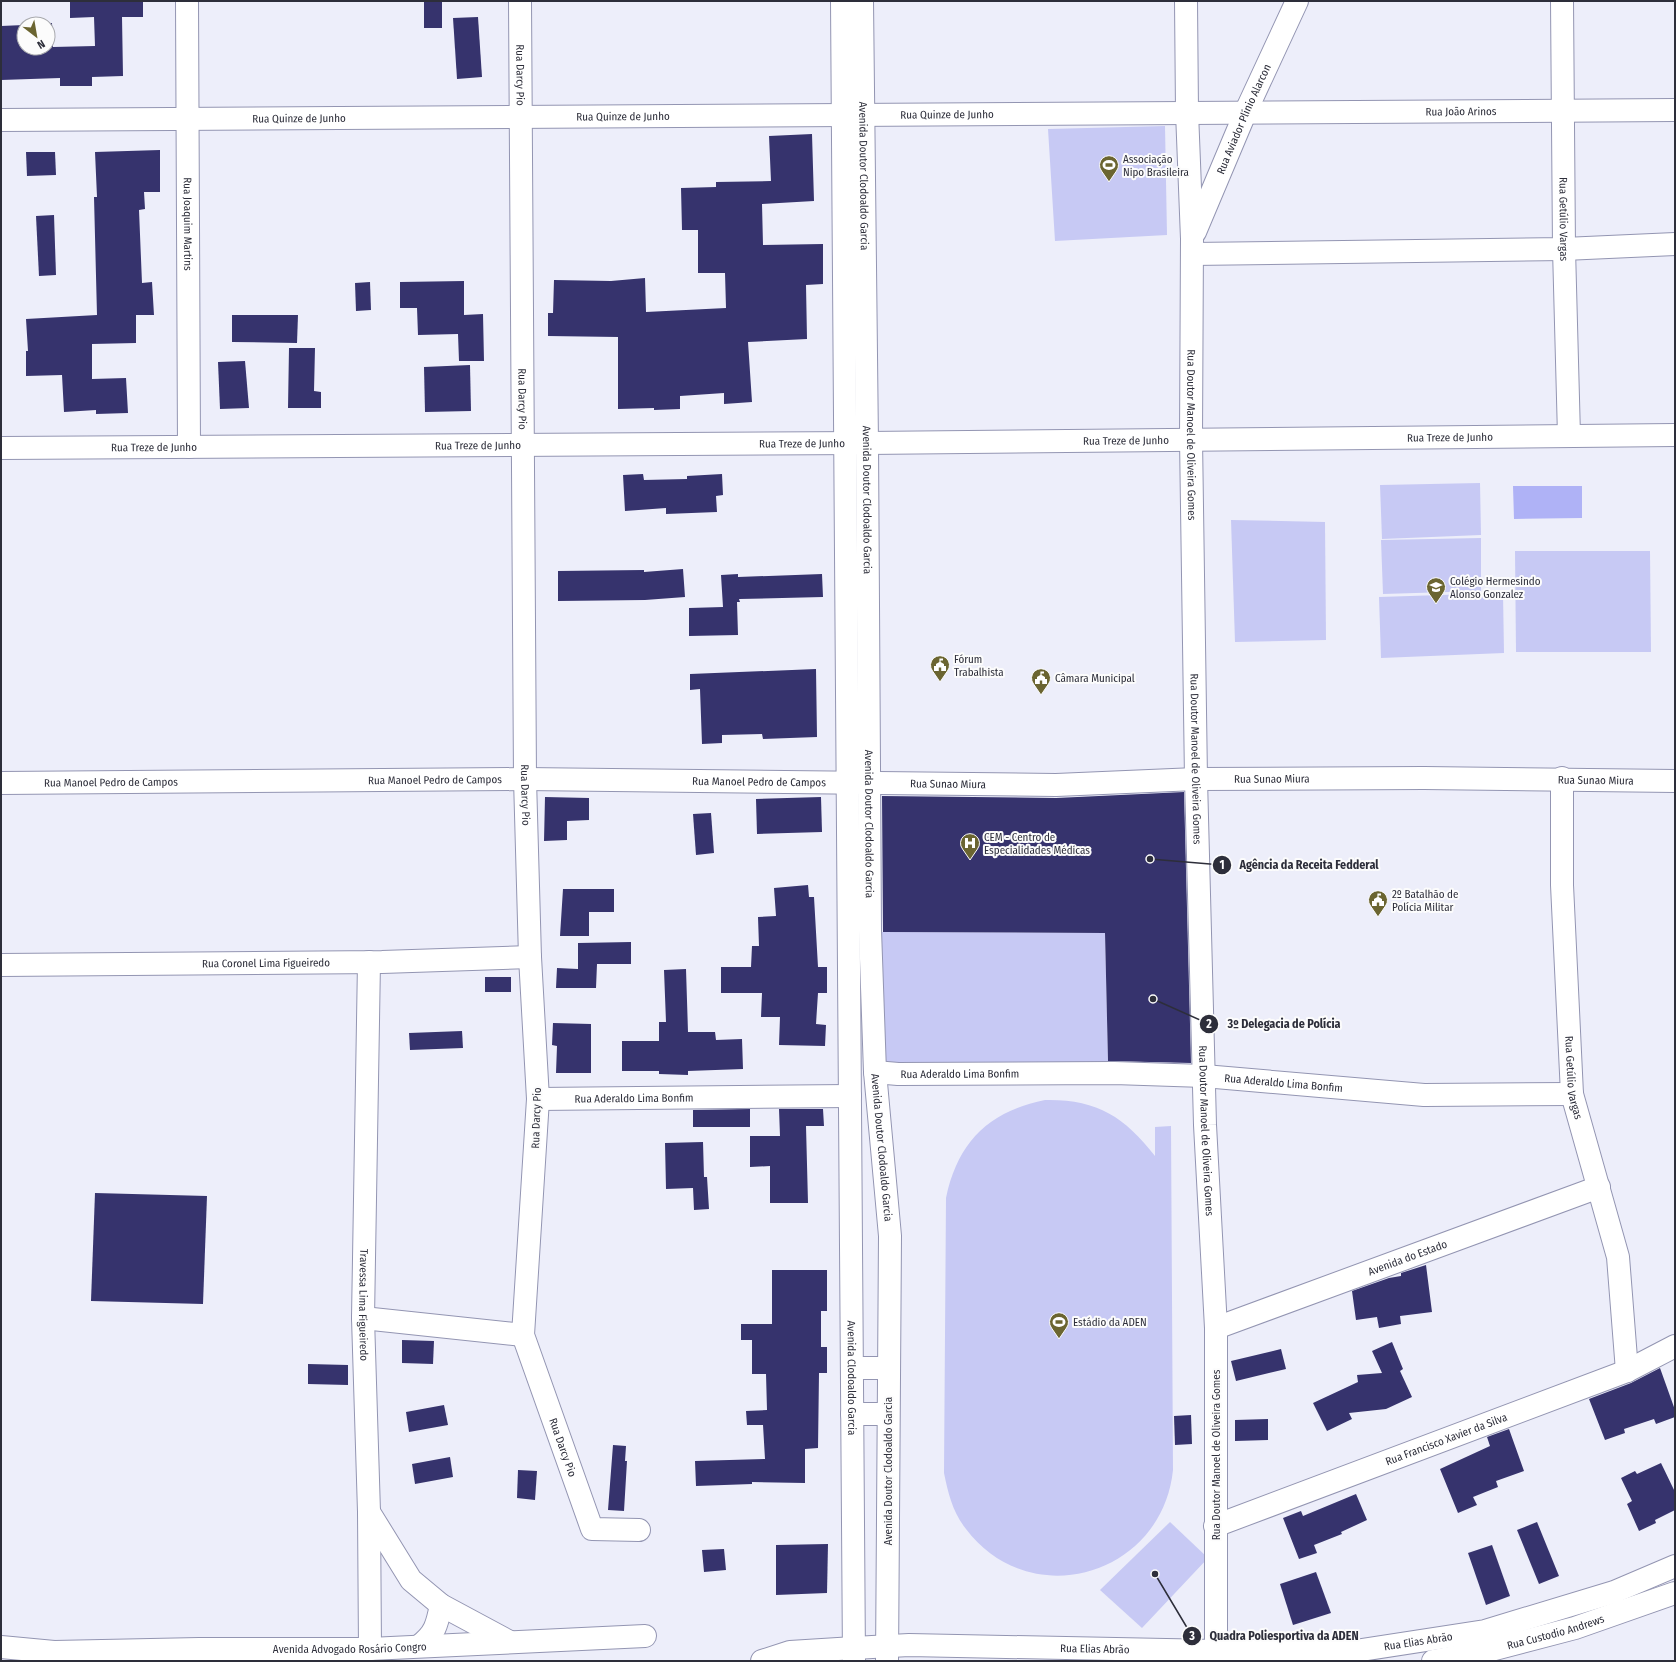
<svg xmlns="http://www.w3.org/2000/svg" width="1676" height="1662" viewBox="0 0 1676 1662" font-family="'Fira Sans Condensed',sans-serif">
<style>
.green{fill:#c7c9f4}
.water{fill:#afb2f6}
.building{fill:#36336d}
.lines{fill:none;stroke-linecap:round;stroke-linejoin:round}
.minor-casing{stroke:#9395b2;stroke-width:24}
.major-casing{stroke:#9395b2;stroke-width:24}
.minor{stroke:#fff;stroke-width:22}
.major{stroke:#fff;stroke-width:22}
.labels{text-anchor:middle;stroke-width:4;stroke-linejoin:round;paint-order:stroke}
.street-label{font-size:11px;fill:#2d2e3a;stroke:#fcfcfc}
.poi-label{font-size:11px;fill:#2d2e3a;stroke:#fcfcfc;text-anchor:start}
.leader{fill:none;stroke:#2d2e3a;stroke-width:1.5}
.callout-dot{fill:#2d2e3a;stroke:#fcfcfc;stroke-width:1.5}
.mark-label{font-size:12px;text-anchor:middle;font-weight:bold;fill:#fff}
.callout-label{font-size:12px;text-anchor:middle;font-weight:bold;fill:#2d2e3a;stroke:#fcfcfc;stroke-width:4;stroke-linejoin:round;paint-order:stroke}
</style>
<rect width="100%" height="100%" fill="#edeefa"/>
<g class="green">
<path d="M1165,126l2,109 -112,6 -7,-112z"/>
<path d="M1480,483l1,52 -99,4 -2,-54z"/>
<path d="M1231,520l94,2 1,118 -91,2z"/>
<path d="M1481,538v53l-98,3 -2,-54z"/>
<path d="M1515,551h135l1,101h-135z"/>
<path d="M1503,593l1,60 -123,5 -2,-61z"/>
<path d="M875,932l230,1 3,132h-227z"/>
<path d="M1045,1100c51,-1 79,16 110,56v-29l16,-1 2,344c-11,106 -143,144 -207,59 -13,-16 -18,-36 -22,-56l2,-275c12,-56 42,-86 99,-98z"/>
<path d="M1170,1522l38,36 -66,70 -42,-38z"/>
</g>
<path class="water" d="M1513,486h69v32l-68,1z"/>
<g class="building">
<path d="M70,1h73v16h-21l1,59 -31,1v9h-32v-8l-59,2v-54l23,-1v23h24v-24h-6l10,-1 1,24 42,-1 -1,-29 -24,1z"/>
<rect x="424" y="1" width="18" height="27"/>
<path d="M478,17l4,60 -25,2 -4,-61z"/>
<path d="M812,134l2,67 -52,3 1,41 60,-1v40l-17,1 1,54 -59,3 4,60 -28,2v-11l-44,3v13l-26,1v-2l-36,1v-72l-70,-1v-23h5l1,-33 57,1 34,-3 1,34 80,-4 -1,-35h-27v-43h-16l-1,-42 35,-1v-5l55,-1 -2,-45z"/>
<path d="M160,150v42h-16l1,17 -6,1 3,73 10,-1 2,33h-18v28l-44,1v35l34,-1 2,35 -32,1v-4l-32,2 -2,-37 -36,1v-25h2l-2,-32 71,-4 -3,-118h3l-2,-45z"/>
<path d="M26,152h29l1,23 -29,1z"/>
<path d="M54,215l2,60 -17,1 -3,-60z"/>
<path d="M464,281v34l19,-1 1,47h-25l-1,-27 -40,1 -1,-27h-17v-26z"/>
<path d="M370,282l1,28 -15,1 -1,-28z"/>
<path d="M232,315h66l-1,28 -65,-1z"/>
<path d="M289,348h26l-1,43 7,1v16h-33z"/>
<path d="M245,361l4,47 -29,1 -2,-47z"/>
<path d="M470,365l1,46 -46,1 -1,-45z"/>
<path d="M643,474l1,6 43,-1v-3l35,-2 1,21 -7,1 1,16 -51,2v-6l-41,3 -2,-36z"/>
<path d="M683,569l2,28 -40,3 -87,1v-30l86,-1v2z"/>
<path d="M738,574v3l84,-3 1,23 -84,2 1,3h-3l1,33 -49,1v-28l34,-1 -2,-32z"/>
<path d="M816,669l1,68 -54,2 -1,-5 -40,1v8l-20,1 -2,-55 -10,1v-16z"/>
<path d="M1184,792l7,271 -83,-2 -3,-128 -222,-1 -1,-136 174,2z"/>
<path d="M545,797l44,1v22l-22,1v19l-23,1z"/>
<path d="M821,797l1,35 -65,2 -1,-35z"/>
<path d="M711,813l3,40 -18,2 -3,-41z"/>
<path d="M808,885l1,12h5l4,70h9v26h-9l-2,31 10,1 -1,21 -46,-1 1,-28h-19l1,-24h-41v-26h30l1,-21h7l-1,-29 18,-1 -2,-28z"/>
<path d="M563,889h51v23h-25v24h-29z"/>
<path d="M631,942v22h-34l-1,24h-40l1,-20 21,1v-26z"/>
<path d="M686,969l2,63h27l1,8 26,-1 1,30 -55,2v4l-29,-1v-3h-37v-30h37v-19h7l-2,-52z"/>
<rect x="485" y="977" width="26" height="15"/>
<path d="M553,1023l38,1v49h-35l1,-27 -5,-1z"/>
<path d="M462,1031l1,17 -53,2 -1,-17z"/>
<path d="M750,1109v18h-57v-17z"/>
<path d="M779,1109h44l1,17h-18l2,77h-38v-37l-20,1v-31h30z"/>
<path d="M703,1142l1,35h3l2,32 -15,1 -1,-22 -27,1 -1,-46z"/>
<path d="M95,1193l112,3 -4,108 -112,-3z"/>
<path d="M1426,1265l6,47 -32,4 1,8 -22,4 -2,-11 -21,3 -4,-29 37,-13 12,-2v-3z"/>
<path d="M772,1270h55v41h-6v36h6v26h-8l-1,75 -13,1v34l-53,-1v2l-56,2 -1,-25 70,-2 -2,-34h-16l-1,-14 21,-1 -1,-36h-14v-34h-11v-16h31z"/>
<path d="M402,1340l32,1 -1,23 -31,-1z"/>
<path d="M1392,1342l11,27 -3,2 12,26 -26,12 -37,4 3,6 -25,12 -14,-28 45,-21 -1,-7 25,-2 -10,-22z"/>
<path d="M1281,1349l5,20 -50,12 -5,-20z"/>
<path d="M308,1364l40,1v20l-40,-1z"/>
<path d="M1660,1368l15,42v7l-19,7 -2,-5 -30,10 1,4 -20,7 -16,-41 42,-16z"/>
<path d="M444,1405l4,20 -39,7 -3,-20z"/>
<path d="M1191,1415l1,29 -17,1 -1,-29z"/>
<path d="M1268,1419v21l-33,1v-21z"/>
<path d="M1509,1429l15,42 -28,10 2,6 -25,10 4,8 -19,8 -18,-44 50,-23 -3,-9z"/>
<path d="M613,1445l13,1 -1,15h2l-3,50 -16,-1z"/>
<path d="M450,1457l3,20 -38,7 -3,-20z"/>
<path d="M1661,1463l14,29v18l-20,10 1,3 -17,8 -12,-27 5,-3 -11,-23 14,-7 2,3z"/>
<path d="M518,1470l19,1 -2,29 -18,-2z"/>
<path d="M1356,1494l11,26 -26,12 1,2 -28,11 3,8 -18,6 -16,-41 18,-7 2,5z"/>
<path d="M1537,1522l22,54 -20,8 -22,-54z"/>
<path d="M828,1544l-1,49 -51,2v-50z"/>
<path d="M1492,1545l18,51 -24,9 -18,-52z"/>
<path d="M724,1549l2,21 -22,2 -2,-22z"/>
<path d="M1316,1572l15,41 -38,12 -13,-41z"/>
</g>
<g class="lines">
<g class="minor-casing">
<g id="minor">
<path id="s1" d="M187,1l2,446"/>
<path id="s2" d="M520,1l5,778 5,178 8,142 -15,236 69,194 47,1"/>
<path id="s3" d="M1186,1l1,111 5,127 -1,200 5,340 9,346 11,203v333"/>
<path id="s4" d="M1562,1l2,248 5,187"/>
<path id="s5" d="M1,120l1674,-10"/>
<path id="s6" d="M1195,232l51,-121 51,-110"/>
<path d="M1192,254l372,-5 111,-5"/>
<path id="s7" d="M1,448l866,-5 808,-8"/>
<path id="s8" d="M1562,778v107l10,209 46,163 9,114"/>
<path id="s9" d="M1,783l524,-4 531,6 140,-6 228,-1 251,3"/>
<path id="s10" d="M369,962l-6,356 6,194 1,137"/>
<path id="s11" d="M1,965l381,-3 148,-5"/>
<path id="s12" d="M875,1072l23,2 216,-1 90,3 220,19 148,-1"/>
<path id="s13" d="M538,1099l312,-3"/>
<path d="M363,1318l160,17"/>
<path id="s14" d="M1216,1328l383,-141"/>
<path d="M369,1512l42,68 30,25 67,36"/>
<path id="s15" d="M1215,1526l412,-155 48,-25"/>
<path d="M419,1646c16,-12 18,-21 22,-41"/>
<path id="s16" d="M1,1647l53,5 145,-3h171l275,-13"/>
<path id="s17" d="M854,1648l55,-3 307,6h139l130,-20 129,-39 61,-26"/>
<path id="s18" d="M1433,1661l54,-10 88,-23 100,-35"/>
</g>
</g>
<g class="major-casing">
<g id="major">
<path id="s19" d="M842,1l12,1660"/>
<path id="s20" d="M862,1l5,442 3,487 5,142 15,164 -3,425"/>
<path d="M852,1368h37"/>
<path d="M852,1414h36"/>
<path d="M762,1661l28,-9 64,-4"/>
</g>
</g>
<use href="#minor" class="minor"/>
<use href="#major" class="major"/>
</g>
<defs>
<g id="stadium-pin" transform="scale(1)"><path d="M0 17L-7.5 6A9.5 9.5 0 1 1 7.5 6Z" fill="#6b6531" stroke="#fcfcfc"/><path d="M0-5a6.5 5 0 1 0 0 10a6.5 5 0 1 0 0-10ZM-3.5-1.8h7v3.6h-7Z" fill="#fff"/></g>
<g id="school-pin" transform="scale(1)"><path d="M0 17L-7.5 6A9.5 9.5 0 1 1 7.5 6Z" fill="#6b6531" stroke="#fcfcfc"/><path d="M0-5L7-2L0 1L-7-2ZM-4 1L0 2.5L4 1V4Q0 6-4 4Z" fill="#fff"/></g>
<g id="civic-pin" transform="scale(1)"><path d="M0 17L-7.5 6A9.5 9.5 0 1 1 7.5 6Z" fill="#6b6531" stroke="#fcfcfc"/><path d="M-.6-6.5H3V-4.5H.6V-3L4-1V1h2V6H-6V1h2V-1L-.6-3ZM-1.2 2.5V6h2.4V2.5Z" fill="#fff"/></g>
<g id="hospital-pin" transform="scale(1)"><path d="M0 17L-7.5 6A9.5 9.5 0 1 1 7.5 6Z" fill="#6b6531" stroke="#fcfcfc"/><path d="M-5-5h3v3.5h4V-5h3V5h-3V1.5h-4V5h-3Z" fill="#fff"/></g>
</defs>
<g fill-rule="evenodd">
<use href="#stadium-pin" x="1109" y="165"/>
<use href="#school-pin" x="1436" y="587"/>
<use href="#civic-pin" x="940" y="665"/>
<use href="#civic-pin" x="1041" y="678"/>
<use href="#hospital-pin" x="970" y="843"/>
<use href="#civic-pin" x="1378" y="900"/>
<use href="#stadium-pin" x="1059" y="1322"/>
</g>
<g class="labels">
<g class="street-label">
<text dy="4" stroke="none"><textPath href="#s2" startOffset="74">Rua Darcy Pio</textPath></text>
<text dy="4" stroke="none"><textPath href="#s5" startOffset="1460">Rua João Arinos</textPath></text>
<text dy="4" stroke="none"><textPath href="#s5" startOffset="946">Rua Quinze de Junho</textPath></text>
<text dy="4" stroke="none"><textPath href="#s5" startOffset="622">Rua Quinze de Junho</textPath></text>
<text dy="4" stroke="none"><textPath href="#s5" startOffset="298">Rua Quinze de Junho</textPath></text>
<text dy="4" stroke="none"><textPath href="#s6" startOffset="123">Rua Aviador Plínio Alarcon</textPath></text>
<text dy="4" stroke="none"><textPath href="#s20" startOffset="175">Avenida Doutor Clodoaldo Garcia</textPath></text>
<text dy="4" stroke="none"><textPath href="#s4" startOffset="218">Rua Getúlio Vargas</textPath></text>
<text dy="4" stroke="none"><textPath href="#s1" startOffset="223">Rua Joaquim Martins</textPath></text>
<text dy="4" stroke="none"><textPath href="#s2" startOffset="398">Rua Darcy Pio</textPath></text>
<text dy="4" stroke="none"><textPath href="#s3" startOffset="434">Rua Doutor Manoel de Oliveira Gomes</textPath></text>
<text dy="4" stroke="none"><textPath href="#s7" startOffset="1449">Rua Treze de Junho</textPath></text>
<text dy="4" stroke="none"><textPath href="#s7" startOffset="1125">Rua Treze de Junho</textPath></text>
<text dy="4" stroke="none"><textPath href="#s7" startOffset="801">Rua Treze de Junho</textPath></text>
<text dy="4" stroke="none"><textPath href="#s7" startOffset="477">Rua Treze de Junho</textPath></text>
<text dy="4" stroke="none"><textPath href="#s7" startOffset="153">Rua Treze de Junho</textPath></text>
<text dy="4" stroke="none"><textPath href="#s20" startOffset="499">Avenida Doutor Clodoaldo Garcia</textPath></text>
<text dy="4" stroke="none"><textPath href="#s3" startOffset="758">Rua Doutor Manoel de Oliveira Gomes</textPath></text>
<text dy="4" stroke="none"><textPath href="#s9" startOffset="1271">Rua Sunao Miura</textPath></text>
<text dy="4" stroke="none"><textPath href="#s9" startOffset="1595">Rua Sunao Miura</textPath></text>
<text dy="4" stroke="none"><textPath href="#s9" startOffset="434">Rua Manoel Pedro de Campos</textPath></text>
<text dy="4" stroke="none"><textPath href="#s9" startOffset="110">Rua Manoel Pedro de Campos</textPath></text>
<text dy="4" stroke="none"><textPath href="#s9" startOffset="758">Rua Manoel Pedro de Campos</textPath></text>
<text dy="4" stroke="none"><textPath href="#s9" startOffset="947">Rua Sunao Miura</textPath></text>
<text dy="4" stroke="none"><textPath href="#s2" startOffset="794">Rua Darcy Pio</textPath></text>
<text dy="4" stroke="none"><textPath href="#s20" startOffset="823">Avenida Doutor Clodoaldo Garcia</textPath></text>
<text dy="4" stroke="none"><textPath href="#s11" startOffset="265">Rua Coronel Lima Figueiredo</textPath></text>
<text dy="4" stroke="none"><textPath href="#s12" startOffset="85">Rua Aderaldo Lima Bonfim</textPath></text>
<text dy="4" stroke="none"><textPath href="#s8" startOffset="300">Rua Getúlio Vargas</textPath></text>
<text dy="4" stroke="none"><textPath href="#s12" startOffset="409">Rua Aderaldo Lima Bonfim</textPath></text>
<text dy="4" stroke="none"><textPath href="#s13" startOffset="96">Rua Aderaldo Lima Bonfim</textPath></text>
<text transform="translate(536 1118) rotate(-88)" y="4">Rua Darcy Pio</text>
<text dy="4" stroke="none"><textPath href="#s3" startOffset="1130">Rua Doutor Manoel de Oliveira Gomes</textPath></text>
<text dy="4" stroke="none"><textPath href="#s20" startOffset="1147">Avenida Doutor Clodoaldo Garcia</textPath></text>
<text dy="4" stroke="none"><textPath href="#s14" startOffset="204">Avenida do Estado</textPath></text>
<text dy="4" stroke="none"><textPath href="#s10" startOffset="343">Travessa Lima Figueiredo</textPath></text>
<text dy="4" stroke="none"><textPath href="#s19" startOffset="1377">Avenida Clodoaldo Garcia</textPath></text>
<text dy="4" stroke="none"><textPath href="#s15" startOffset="247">Rua Francisco Xavier da Silva</textPath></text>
<text dy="4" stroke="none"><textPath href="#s2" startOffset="1454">Rua Darcy Pio</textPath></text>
<text transform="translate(1216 1455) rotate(-90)" y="4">Rua Doutor Manoel de Oliveira Gomes</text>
<text transform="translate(888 1471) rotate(-90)" y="4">Avenida Doutor Clodoaldo Garcia</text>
<text dy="4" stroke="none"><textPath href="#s18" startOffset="126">Rua Custodio Andrews</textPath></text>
<text dy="4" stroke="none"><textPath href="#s17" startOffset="565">Rua Elias Abrão</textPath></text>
<text dy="4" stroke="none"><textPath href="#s16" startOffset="349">Avenida Advogado Rosário Congro</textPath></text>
<text dy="4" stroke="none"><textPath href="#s17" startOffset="241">Rua Elias Abrão</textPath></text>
</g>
<g class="poi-label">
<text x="1123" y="163">Associação<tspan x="1123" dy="13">Nipo Brasileira</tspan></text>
<text x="1450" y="585">Colégio Hermesindo<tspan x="1450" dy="13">Alonso Gonzalez</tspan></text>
<text x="954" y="663">Fórum<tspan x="954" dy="13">Trabalhista</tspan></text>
<text x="1055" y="682">Câmara Municipal</text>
<text x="984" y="841">CEM - Centro de<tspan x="984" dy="13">Especialidades Médicas</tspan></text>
<text x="1392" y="898">2º Batalhão de<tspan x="1392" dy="13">Polícia Militar</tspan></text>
<text x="1073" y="1326">Estádio da ADEN</text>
</g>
</g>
<path class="leader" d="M1150 859L1222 865M1153 999L1209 1024M1155 1574L1192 1636"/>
<g class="callout-dot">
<circle cx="1150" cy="859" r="4"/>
<circle cx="1153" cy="999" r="4"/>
<circle cx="1155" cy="1574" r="4"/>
<circle cx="1222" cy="865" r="10"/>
<circle cx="1209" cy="1024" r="10"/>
<circle cx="1192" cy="1636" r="10"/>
</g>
<g class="mark-label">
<text x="1222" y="869">1</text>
<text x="1209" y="1028">2</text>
<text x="1192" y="1640">3</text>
</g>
<g class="callout-label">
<text x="1309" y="869">Agência da Receita Fedderal</text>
<text x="1284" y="1028">3º Delegacia de Polícia</text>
<text x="1284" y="1640">Quadra Poliesportiva da ADEN</text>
</g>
<rect width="1676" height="1662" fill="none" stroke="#2d2e3a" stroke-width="4"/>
<g transform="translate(36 36) rotate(149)"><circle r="19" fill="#fcfcfc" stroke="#a9aaae"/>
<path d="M0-3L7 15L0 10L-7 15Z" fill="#6b6531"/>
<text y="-6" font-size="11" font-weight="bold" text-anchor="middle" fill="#2d2e3a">N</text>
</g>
</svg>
